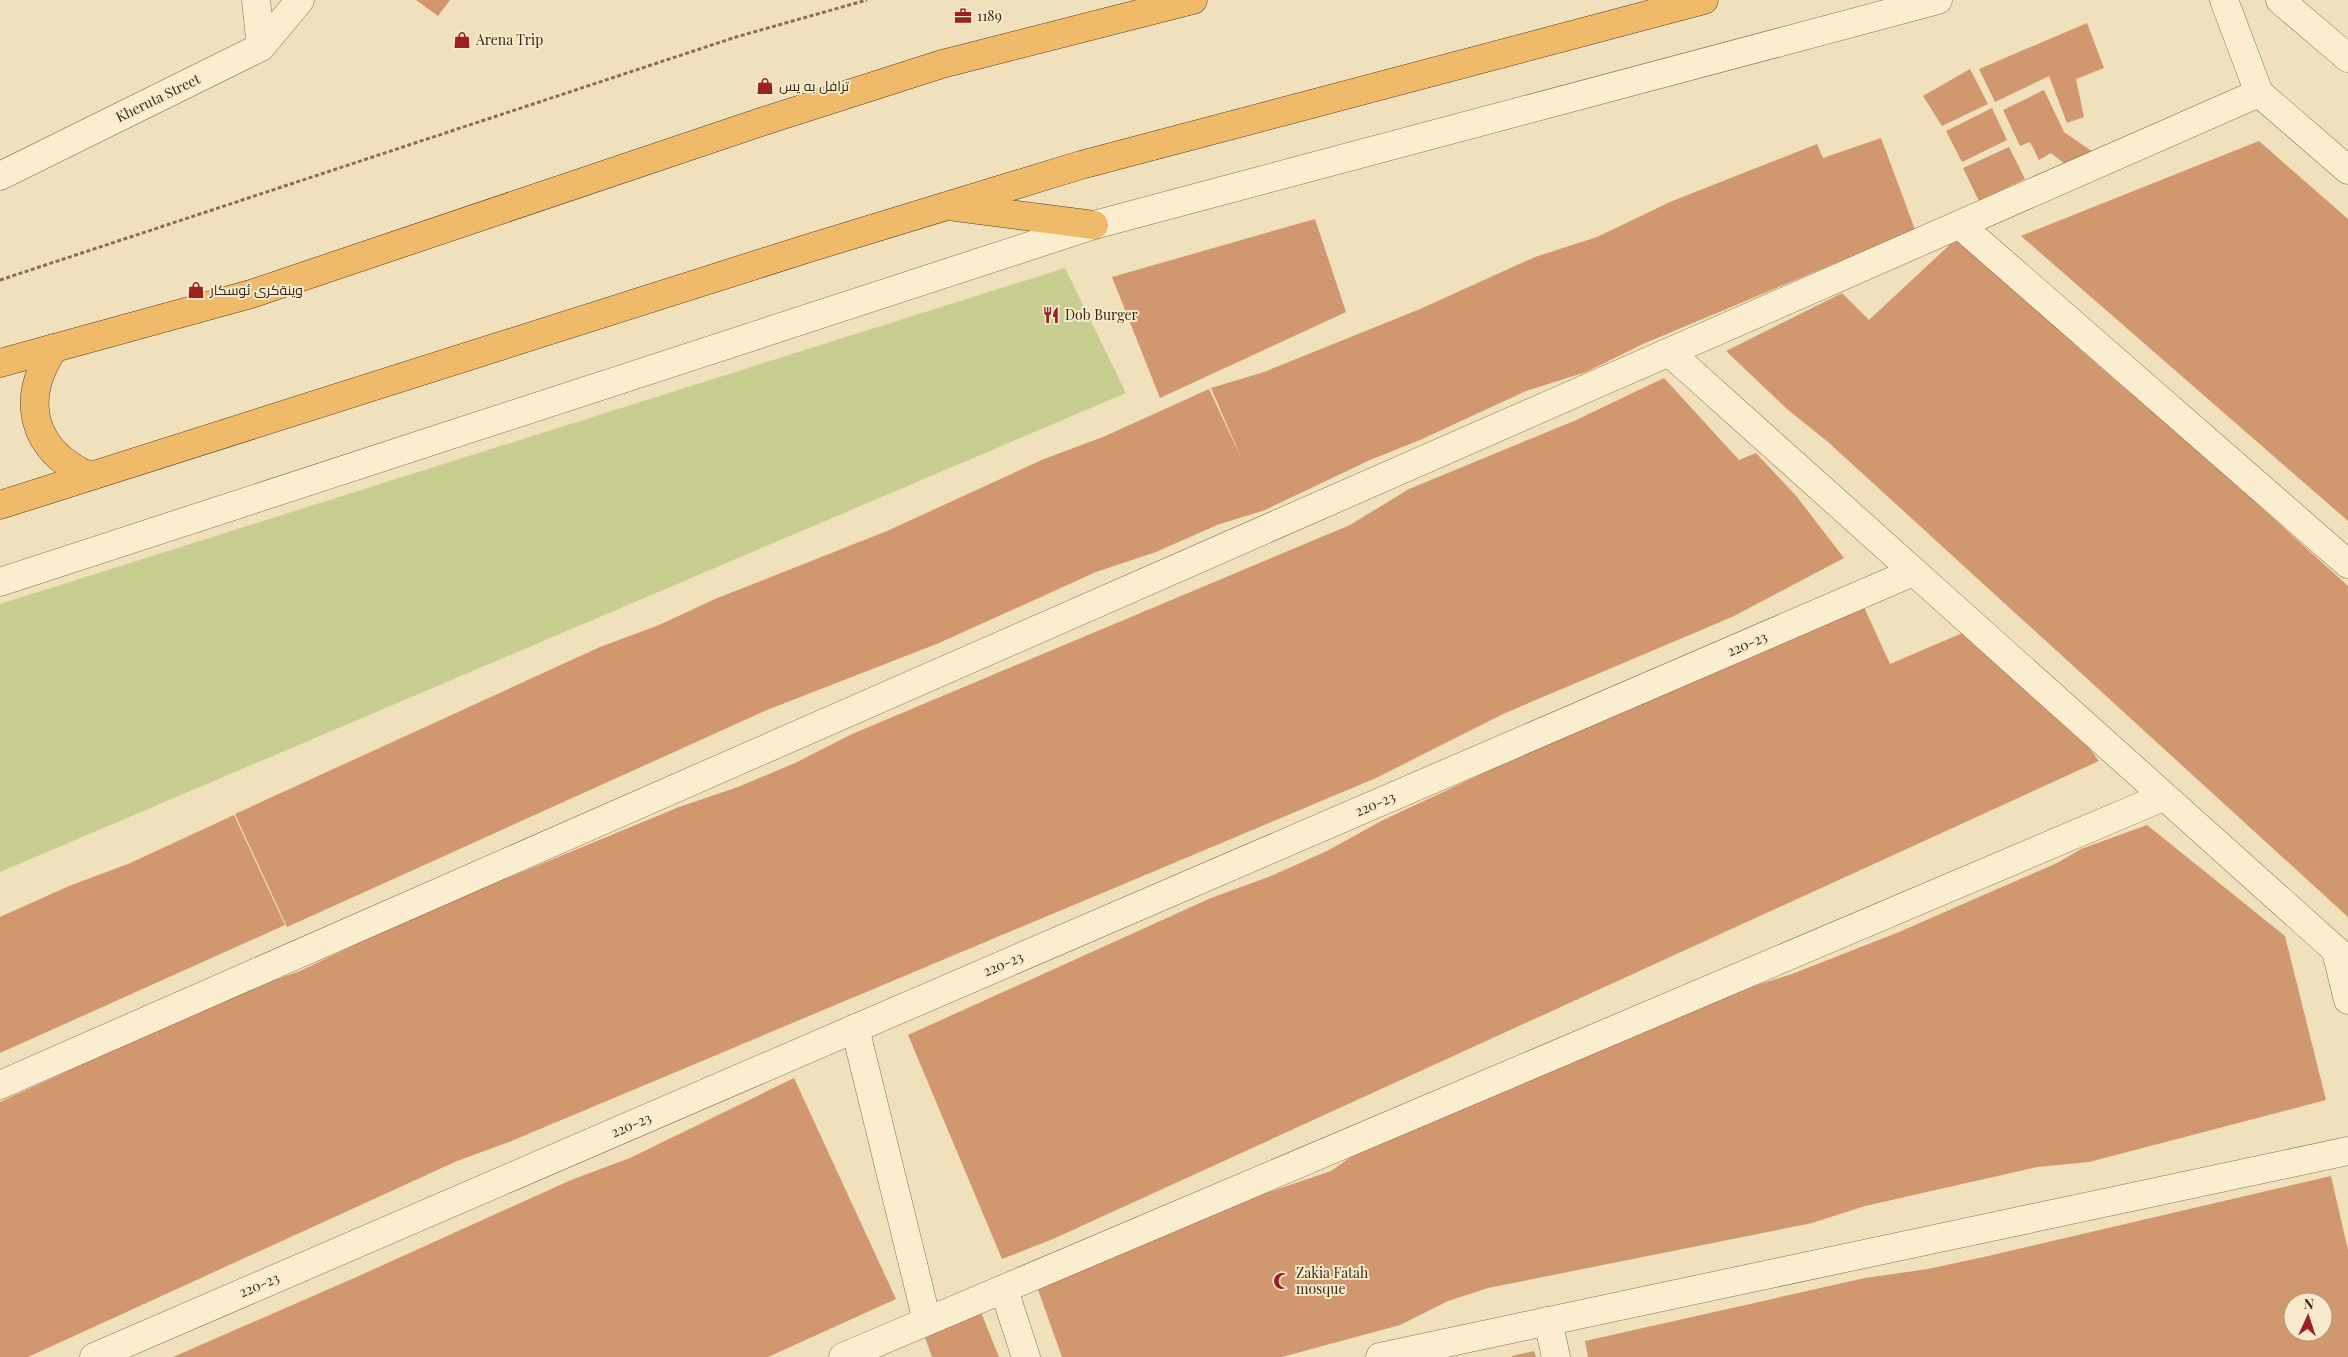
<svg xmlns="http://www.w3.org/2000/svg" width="2348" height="1357" viewBox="0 0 2348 1357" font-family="'Playfair Display',Cairo,serif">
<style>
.green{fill:#c7ce8f}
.building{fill:#d1976e;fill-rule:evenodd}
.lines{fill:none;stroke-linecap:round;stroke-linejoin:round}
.minor-casing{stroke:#887054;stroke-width:29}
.tertiary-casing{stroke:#887054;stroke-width:29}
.trunk-casing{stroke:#553e29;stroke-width:29}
.path{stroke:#887054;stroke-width:3;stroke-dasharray:4 2.5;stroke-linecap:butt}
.minor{stroke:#fbeecf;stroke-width:28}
.tertiary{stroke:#fbeecf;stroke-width:28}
.trunk{stroke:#efbb6a;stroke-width:28}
.labels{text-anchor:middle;stroke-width:4;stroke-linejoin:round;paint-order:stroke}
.poi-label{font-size:14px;fill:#36281a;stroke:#f7eacb;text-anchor:start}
.street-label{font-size:14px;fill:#36281a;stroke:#f7eacb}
</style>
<rect width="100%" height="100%" fill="#f0e0bb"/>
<path class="green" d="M1065,268l61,125 -1126,479v-268z"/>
<g class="building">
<path d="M416,0h34l-12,16z"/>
<path d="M2087,23l17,45 -28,11 8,38 -17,6 -18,-47 -54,26 -16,-33z"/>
<path d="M1970,69l18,35 -46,22 -19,-30z"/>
<path d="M2044,90l20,42 32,22 -31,10 -14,-11 -12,7 -9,-18 -10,4 -17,-36z"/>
<path d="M1992,108l15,32 -45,22 -16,-31z"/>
<path d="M1881,138l36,97 -55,17 -219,92 -57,28 -60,19 -106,49 -50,20 -105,50 -48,15 -61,27 -60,20 -157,71 -172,67 -480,217 -52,-113 365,-167 59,-22 56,-26 172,-68 157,-72 59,-22 106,-48 34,73 -32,-74 53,-16 156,-63 115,-52 62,-20 73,-35 147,-58 6,14z"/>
<path d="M2259,141l89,78v302l-327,-285z"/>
<path d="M2009,147l16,32 -46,22 -16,-33z"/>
<path d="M1315,219l31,93 -186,86 -48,-121z"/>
<path d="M1957,238l77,62 42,46 47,41 50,40 175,159v331l-520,-475 -41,-33 -61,-58 116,-58 27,27z"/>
<path d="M1664,378l75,82 17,-7 41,44 47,61 -112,59 -229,97 -127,64 -867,364 -52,19 -429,196h-28v-255l241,-110 59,-21 113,-54 266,-110 59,-20 57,-24 57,-29 498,-209 59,-36 165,-68z"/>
<path d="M1863,605l27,59 77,-33 97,82 35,48 -1046,478 -51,20 -94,-224 303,-137 60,-22 56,-25 56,-31 103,-48z"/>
<path d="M234,815l51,110 -285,128v-136l69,-31 59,-22z"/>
<path d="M2147,825l138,111 41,164 -237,62 -52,5 -172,39 -53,17 -324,65 -40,13 -48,24 -118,32h-220l-26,-73 159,-67 136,-46 40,-28 367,-152 54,-17 107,-42 158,-69 24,-14z"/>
<path d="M794,1078l102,221 -128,58h-595l188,-82 210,-95 59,-22z"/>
<path d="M2331,1176l17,74v107h-760l-3,-16 280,-63 63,-9 60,-13zM2293,1302h30v30h-30z"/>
<path d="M980,1310l19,47h-67l-9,-25z"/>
<path d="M1534,1351l2,6h-24v-1z"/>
</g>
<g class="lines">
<g class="minor-casing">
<g id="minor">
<path d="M256,0l5,47"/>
<path d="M2224,0l35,93 89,77"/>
<path d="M0,176l261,-129 39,-47"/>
<path d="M1960,225l388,339"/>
<path d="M1669,352l679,609"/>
<path d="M2336,951l12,49"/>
<path d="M855,1028l72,293"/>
<path d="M0,1085l2259,-992"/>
<path d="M1004,1290l22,67"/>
<path d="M1548,1321l8,36"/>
<path d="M94,1357l1819,-785"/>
<path d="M843,1357l1320,-560"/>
<path d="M1380,1357l968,-206"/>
</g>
</g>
<g class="tertiary-casing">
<g id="tertiary">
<path d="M2280,0l68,58"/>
<path d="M0,582l1094,-357 844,-225"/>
</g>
</g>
<g class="trunk-casing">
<g id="trunk">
<path d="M956,207l138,18"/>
<path d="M54,348c-35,52 -22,102 35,128"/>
<path d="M0,363l251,-69 513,-173 178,-57 251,-64"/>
<path d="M0,505l809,-257 272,-83 623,-165"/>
</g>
</g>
<path class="path" d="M0,280l736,-243 131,-37"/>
<use href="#minor" class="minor"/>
<use href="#tertiary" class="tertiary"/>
<use href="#trunk" class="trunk"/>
</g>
<defs>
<g id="office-bare" transform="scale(1.35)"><path d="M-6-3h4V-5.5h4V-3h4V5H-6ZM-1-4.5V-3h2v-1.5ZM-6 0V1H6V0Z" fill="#9b2122" stroke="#f7eacb" stroke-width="2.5" paint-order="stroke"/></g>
<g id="shop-bare" transform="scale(1.35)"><path d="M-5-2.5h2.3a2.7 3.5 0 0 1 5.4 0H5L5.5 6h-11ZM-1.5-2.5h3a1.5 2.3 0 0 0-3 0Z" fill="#9b2122" stroke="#f7eacb" stroke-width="2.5" paint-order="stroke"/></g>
<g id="restaurant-bare" transform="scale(1.35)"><path d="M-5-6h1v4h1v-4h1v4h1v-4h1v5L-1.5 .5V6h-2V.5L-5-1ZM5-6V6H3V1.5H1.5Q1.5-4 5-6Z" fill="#9b2122" stroke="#f7eacb" stroke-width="2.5" paint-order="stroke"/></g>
<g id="mosque-bare" transform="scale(1.35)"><path d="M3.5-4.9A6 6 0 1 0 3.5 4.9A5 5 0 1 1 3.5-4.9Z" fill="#9b2122" stroke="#f7eacb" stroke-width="2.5" paint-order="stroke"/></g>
</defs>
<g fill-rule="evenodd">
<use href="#office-bare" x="963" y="16"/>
<use href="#shop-bare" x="462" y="40"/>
<use href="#shop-bare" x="765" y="86"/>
<use href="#shop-bare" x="196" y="290"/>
<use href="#restaurant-bare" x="1051" y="315"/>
<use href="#mosque-bare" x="1282" y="1281"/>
</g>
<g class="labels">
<g class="poi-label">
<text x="977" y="21">1189</text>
<text x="476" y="45">Arena Trip</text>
<text x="779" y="91">ترافل به يس</text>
<text x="210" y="295">وينةكرى ئوسكار</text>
<text x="1065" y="320">Dob Burger</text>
<text x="1296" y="1278">Zakia Fatah<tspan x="1296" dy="16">mosque</tspan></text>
</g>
<g class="street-label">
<text transform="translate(158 98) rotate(-26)" y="5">Kheruta Street</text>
<text transform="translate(1747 644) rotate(-23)" y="5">220-23</text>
<text transform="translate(1375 804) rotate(-23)" y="5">220-23</text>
<text transform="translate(1003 964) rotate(-23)" y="5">220-23</text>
<text transform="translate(631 1125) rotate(-23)" y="5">220-23</text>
<text transform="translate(259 1285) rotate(-23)" y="5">220-23</text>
</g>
</g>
<g transform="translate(2308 1317) rotate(3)"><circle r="24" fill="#f7eacb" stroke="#aa9c84"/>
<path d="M0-4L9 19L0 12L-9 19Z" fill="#9b2122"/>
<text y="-8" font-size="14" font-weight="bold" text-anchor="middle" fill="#36281a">N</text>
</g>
</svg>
